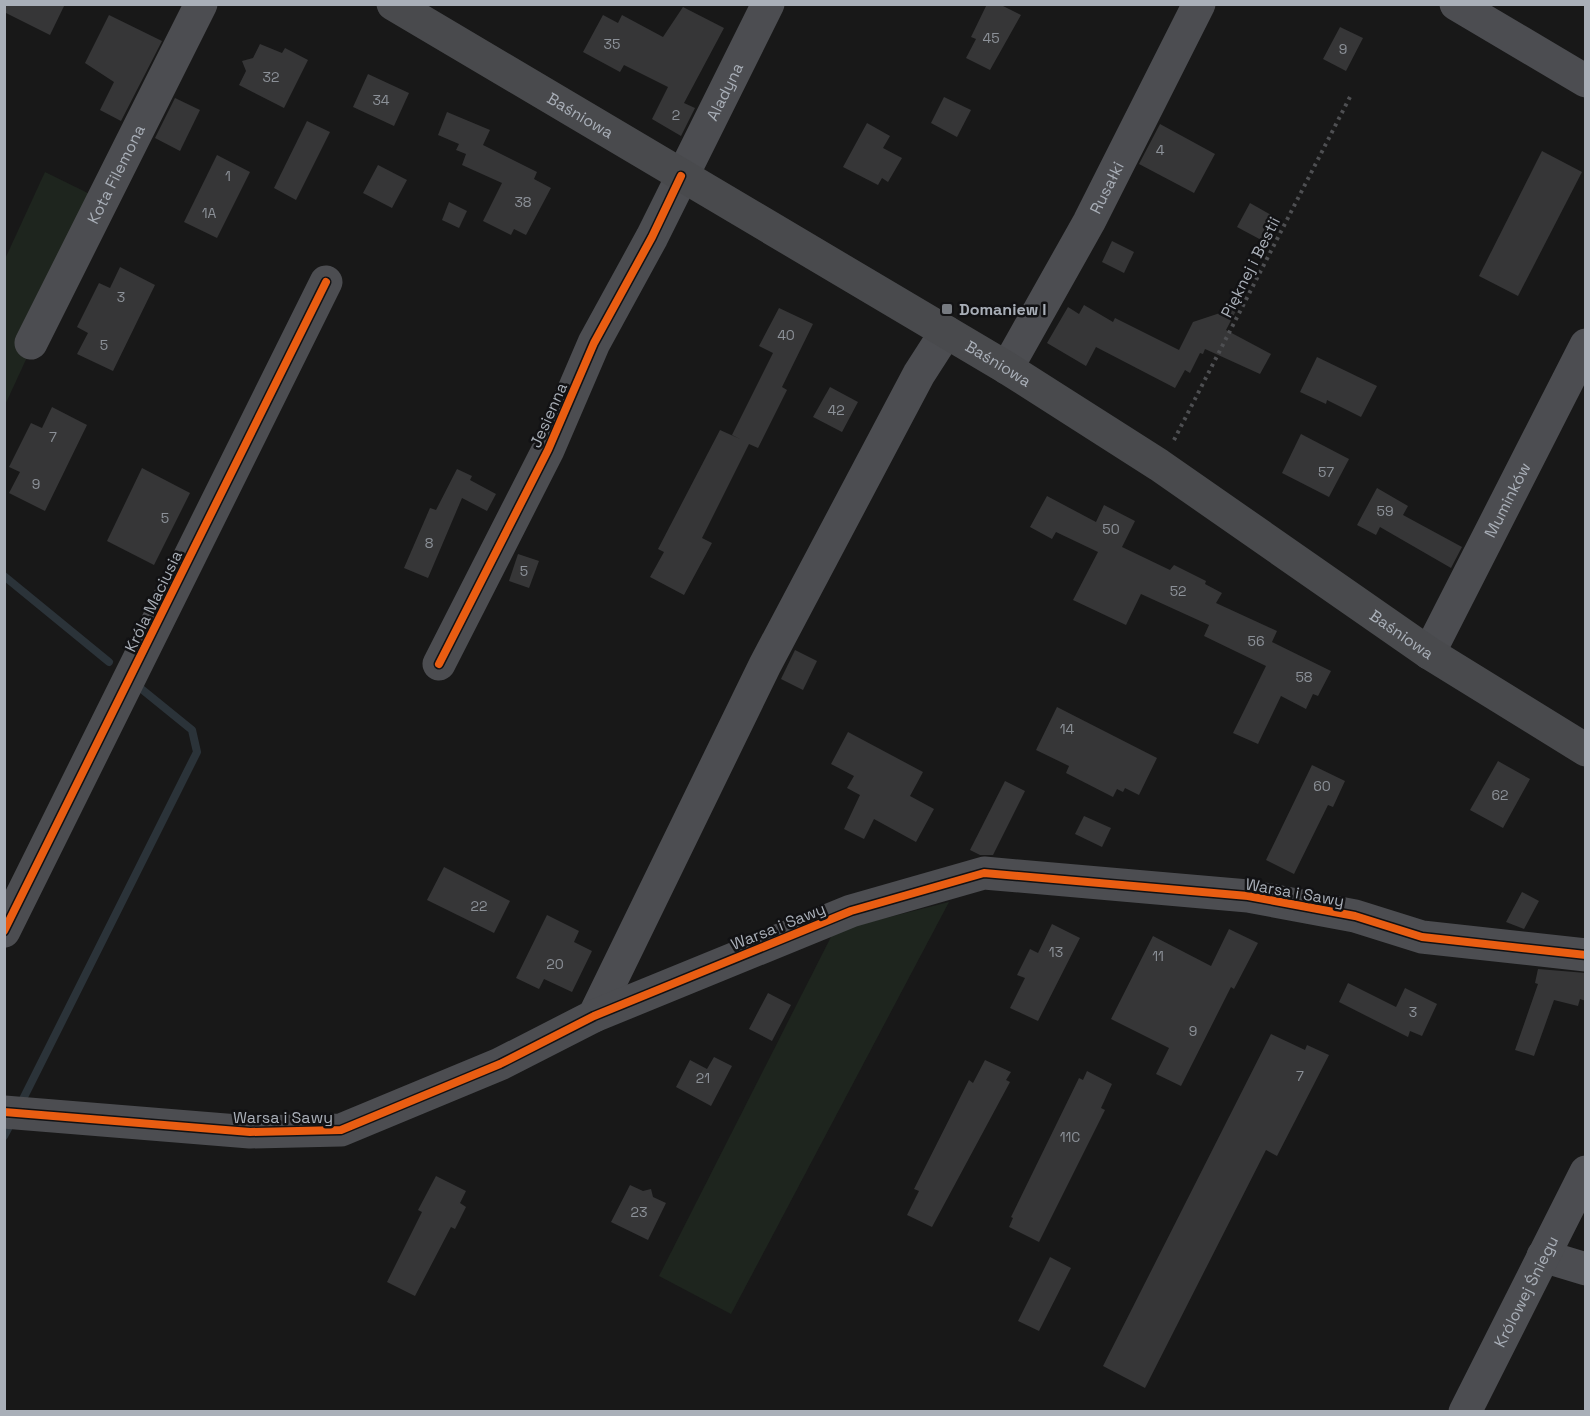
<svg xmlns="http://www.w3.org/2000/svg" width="1590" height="1416" viewBox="0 0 1590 1416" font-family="'Space Grotesk',sans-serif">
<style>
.green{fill:#1e251e}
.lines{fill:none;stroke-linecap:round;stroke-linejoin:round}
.stream{stroke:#2b3339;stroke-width:8}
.building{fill:#363637}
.path{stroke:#4e4f52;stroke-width:4;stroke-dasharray:3 4.5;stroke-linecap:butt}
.minor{stroke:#4c4d51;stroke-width:33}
.major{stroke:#494a4d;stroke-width:33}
.cycleway-casing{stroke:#121214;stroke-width:11}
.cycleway{stroke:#e95d12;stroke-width:8}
.poi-dot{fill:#767a80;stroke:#121214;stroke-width:2}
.labels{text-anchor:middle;stroke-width:5;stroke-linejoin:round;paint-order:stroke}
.number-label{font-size:14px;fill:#8c9198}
.street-label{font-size:16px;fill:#a9afb8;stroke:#121214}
.poi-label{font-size:16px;font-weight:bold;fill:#a9afb8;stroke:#121214;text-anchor:start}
</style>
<rect width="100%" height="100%" fill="#181818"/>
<g class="green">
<path d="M45,172l55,27 -95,206v-146z"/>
<path d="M949,902l-218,412 -72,-38 175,-345z"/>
</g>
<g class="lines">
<g class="stream">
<path d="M4,576l105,86"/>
<path d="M20,1105l177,-353 -5,-22 -53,-43"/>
<path d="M4,1136l8,-15"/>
</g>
</g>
<g class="building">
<path d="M4,4h61l-15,31 -46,-23z"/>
<path d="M987,4h12l22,11 -31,55 -24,-12 10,-19 -5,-2z"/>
<path d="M683,7l41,21 -40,75 11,5 -14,28 -29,-17 16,-32 -44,-22 -4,7 -37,-20 20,-37 15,8 4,-8 41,22z"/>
<path d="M109,15l53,26 -41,80 -21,-11 14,-28 -29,-19z"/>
<path d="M1340,27l23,11 -17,33 -23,-12z"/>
<path d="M260,44l22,9 3,-5 23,12 -24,48 -45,-23 7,-14 -4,-10 11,-3z"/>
<path d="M368,74l41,19 -15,33 -41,-19z"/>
<path d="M944,97l27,13 -14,27 -26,-14z"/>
<path d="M175,98l25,12 -20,41 -25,-13z"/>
<path d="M447,112l43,18 -7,15 54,27 -3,7 17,9 -25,47 -12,-6 -3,6 -28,-14 19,-38 -40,-18 4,-11 -10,-4 3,-6 -21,-9z"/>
<path d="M307,121l23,11 -34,68 -22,-12z"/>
<path d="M867,123l23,13 -7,12 19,10 -14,24 -6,-4 -4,7 -35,-18z"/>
<path d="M1160,124l55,30 -21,39 -55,-29z"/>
<path d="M1542,151l40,21 -64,124 -39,-20z"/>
<path d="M217,155l33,17 -33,66 -33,-16z"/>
<path d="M378,165l29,15 -15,28 -29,-15z"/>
<path d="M449,202l18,9 -8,17 -17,-8z"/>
<path d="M1250,203l28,16 -13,23 -28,-15z"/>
<path d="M1112,241l22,11 -10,21 -22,-11z"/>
<path d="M120,267l35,18 -42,86 -36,-17 11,-21 -11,-6 22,-44 11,5z"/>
<path d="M1084,305l29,17 2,-4 64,32 14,-28 45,-15 -12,23 45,24 -11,20 -55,-25 -2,5 -3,-1 -10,20 -5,-3 -10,18 -79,-41 -10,19 -39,-23 21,-36 11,7z"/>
<path d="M779,308l34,16 -31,63 5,3 -29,58 -9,-4 -47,94 10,5 -28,52 -34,-18 14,-25 -6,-3 62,-119 20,9 -8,-4 41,-82 -14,-7z"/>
<path d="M1317,357l60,29 -16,31 -34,-17 -1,4 -26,-12z"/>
<path d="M830,387l28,15 -16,30 -29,-15z"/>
<path d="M52,407l35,18 -42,86 -36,-18 11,-21 -11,-5 22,-44 11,5z"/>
<path d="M1301,434l48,25 -20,38 -47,-24z"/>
<path d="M142,468l48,25 -36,72 -47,-24z"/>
<path d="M457,469l15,7 -2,4 26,14 -9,17 -25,-13 -34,80 -24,-10 26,-60 6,2z"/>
<path d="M1377,488l31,18 -5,9 59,32 -11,21 -71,-41 -4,8 -19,-10z"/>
<path d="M1047,496l49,26 8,-17 31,16 -13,26 48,23 4,-5 32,16 -1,3 17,9 -6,10 61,28 -5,11 59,29 -13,25 -5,-2 -7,15 -25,-13 -23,48 -25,-11 33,-67 -62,-30 5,-11 -68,-31 -15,31 -53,-25 25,-48 -42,-20 -4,7 -22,-12z"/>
<path d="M518,554l21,7 -10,27 -20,-7z"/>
<path d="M795,650l22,11 -14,29 -22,-11z"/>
<path d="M1057,707l100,51 -18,37 -14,-7 -2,4 -6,-3 -4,8 -47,-24 3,-7 -33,-16z"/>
<path d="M848,732l75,40 -13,24 24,13 -18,33 -42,-23 -10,20 -20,-10 16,-34 -13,-7 7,-12 -23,-12z"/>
<path d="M1498,761l32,18 -27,49 -33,-18z"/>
<path d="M1312,765l33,16 -12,26 -5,-2 -34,69 -28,-14z"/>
<path d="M1005,781l20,10 -32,64h-13l-10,-5z"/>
<path d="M1084,816l27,12 -9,19 -27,-13z"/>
<path d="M444,867l66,34 -16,32 -67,-33z"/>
<path d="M1522,892l17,9 -15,28 -18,-7z"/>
<path d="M547,915l32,16 -5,11 18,9 -20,41 -28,-13 -5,10 -23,-11z"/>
<path d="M1052,924l28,14 -42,83 -28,-13 15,-30 -8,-3 13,-26 8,4z"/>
<path d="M1229,929l29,14 -24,46 -3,-2 -50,99 -25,-12 13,-26 -58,-29 42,-83 58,30z"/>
<path d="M1538,969l48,4v28l-6,-2 -2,7 -24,-6 -20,56 -19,-6 23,-66 -3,-1z"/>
<path d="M1348,983l48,24 9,-19 32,16 -15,32 -12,-5 -2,6 -69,-35z"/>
<path d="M768,993l23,12 -19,36 -23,-12z"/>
<path d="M1271,1034l34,16 2,-5 22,10 -52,101 -11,-6 -121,238 -42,-22z"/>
<path d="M714,1057l18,9 -21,40 -35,-19 14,-27 17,9z"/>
<path d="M985,1060l26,12 -5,8 4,2 -78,145 -25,-12 12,-24 -5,-2 55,-109 4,3z"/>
<path d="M1087,1071l25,13 -11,24 4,2 -66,132 -30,-15 4,-9 -2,-1 68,-139 4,2z"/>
<path d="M436,1176l30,15 -6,12 6,4 -11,22 -4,-2 -36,69 -28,-14 35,-70 -4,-2z"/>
<path d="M630,1185l13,6 8,-2 2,8 13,6 -18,37 -37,-18z"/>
<path d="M1050,1257l21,11 -32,63 -21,-10z"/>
</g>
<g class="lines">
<path class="path" d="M1174,440l177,-345"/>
<g class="minor">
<path d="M1456,4l130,77"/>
<path id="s1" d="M31,343l170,-339"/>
<path id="s2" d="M1007,368l82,-146 110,-218"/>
<path id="s3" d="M1429,653l157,-308"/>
<path id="s4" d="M439,664l109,-214 46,-107 58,-106 116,-233"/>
<path d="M4,931l322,-649"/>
<path d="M594,1016l171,-351 154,-291 27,-42"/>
<path d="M4,1112l246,20 91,-2 159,-66 94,-48 257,-105 133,-38 264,23 107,20 67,21 164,18"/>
<path d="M1543,1256l43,13"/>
<path id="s5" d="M1465,1412l121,-240"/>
</g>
<path class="major" id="s6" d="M393,4l614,364 152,97 270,188 157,97"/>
<g class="cycleway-casing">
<g id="cycleway">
<path d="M439,664l109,-214 46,-107 58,-106 29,-61"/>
<path d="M4,931l322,-649"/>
<path d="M4,1112l246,20 91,-2 159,-66 94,-48 257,-105 133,-38 264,23 107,20 67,21 164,18"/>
</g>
</g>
<use href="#cycleway" class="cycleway"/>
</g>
<rect class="poi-dot" x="941" y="303" width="12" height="12" rx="3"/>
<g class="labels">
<g class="number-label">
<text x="991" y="43">45</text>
<text x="612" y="49">35</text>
<text x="1343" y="54">9</text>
<text x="271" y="82">32</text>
<text x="381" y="105">34</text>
<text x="676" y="120">2</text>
<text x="1160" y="155">4</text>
<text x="228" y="181">1</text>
<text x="523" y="207">38</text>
<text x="209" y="218">1A</text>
<text x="121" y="302">3</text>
<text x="786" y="340">40</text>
<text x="104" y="350">5</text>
<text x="836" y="415">42</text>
<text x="53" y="442">7</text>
<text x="1326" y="477">57</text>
<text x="36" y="489">9</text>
<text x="1385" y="516">59</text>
<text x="165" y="523">5</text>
<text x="1111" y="534">50</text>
<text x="429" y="548">8</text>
<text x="524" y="576">5</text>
<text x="1178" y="596">52</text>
<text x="1256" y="646">56</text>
<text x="1304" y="682">58</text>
<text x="1067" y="734">14</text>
<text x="1322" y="791">60</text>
<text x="1500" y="800">62</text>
<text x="479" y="911">22</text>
<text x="1056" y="957">13</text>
<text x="1158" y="961">11</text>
<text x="555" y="969">20</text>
<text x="1413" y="1017">3</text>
<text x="1193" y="1036">9</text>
<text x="1300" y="1081">7</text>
<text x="703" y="1083">21</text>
<text x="1070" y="1142">11C</text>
<text x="639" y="1217">23</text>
</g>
<g class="street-label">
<text dy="6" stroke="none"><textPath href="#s4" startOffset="640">Aladyna</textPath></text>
<text dy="6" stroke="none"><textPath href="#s6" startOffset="218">Baśniowa</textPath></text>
<text dy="6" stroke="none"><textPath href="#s1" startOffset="189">Kota Filemona</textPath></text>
<text dy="6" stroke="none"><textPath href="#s2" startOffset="206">Rusałki</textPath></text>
<text transform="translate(1250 267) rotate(-63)" y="6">Pięknej i Bestii</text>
<text dy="6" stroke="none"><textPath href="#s6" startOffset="704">Baśniowa</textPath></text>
<text transform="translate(548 415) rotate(-66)" y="6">Jesienna</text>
<text dy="6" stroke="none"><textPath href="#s3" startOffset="172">Muminków</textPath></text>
<text transform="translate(153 601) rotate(-64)" y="6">Króla Maciusia</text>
<text dy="6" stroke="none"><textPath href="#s6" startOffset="1190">Baśniowa</textPath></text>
<text transform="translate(1295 892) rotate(10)" y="6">Warsa i Sawy</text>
<text transform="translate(778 926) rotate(-22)" y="6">Warsa i Sawy</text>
<text x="283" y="1123">Warsa i Sawy</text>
<text dy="6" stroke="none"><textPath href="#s5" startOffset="135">Królowej Śniegu</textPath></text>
</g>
<g class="poi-label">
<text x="959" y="315">Domaniew I</text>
</g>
</g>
<rect width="1590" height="1416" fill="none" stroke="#a9afb8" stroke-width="12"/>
</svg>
